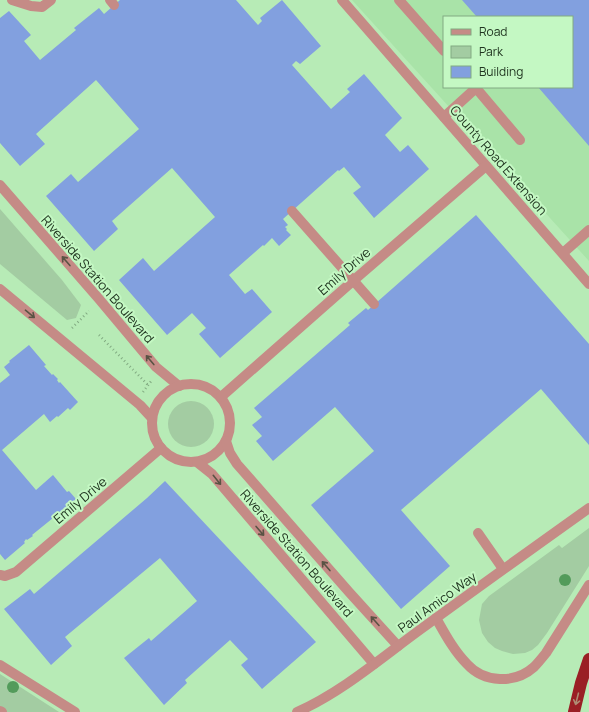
<svg xmlns="http://www.w3.org/2000/svg" width="589" height="712" viewBox="0 0 589 712" font-family="Manrope,sans-serif">
<style>
.built{fill:#a9e3a8;fill-rule:evenodd}
.green{fill:#a3cca2}
.building{fill:#82a0df}
.lines{fill:none;stroke-linecap:round;stroke-linejoin:round}
.path{stroke:#82ab82;stroke-width:2.5;stroke-dasharray:1 3;stroke-linecap:butt}
.minor{stroke:#c58b86;stroke-width:10}
.highway{stroke:#9a1f25;stroke-width:12}
.tree{fill:#539b5b}
.oneway{stroke:#5a5344}
.oneway2{stroke:#af8c74}
.labels{text-anchor:middle;stroke-width:4;stroke-linejoin:round;paint-order:stroke}
.street-label{font-size:13px;fill:#203520;stroke:#c4f8c3}
</style>
<rect width="100%" height="100%" fill="#b7ebb6"/>
<path class="built" d="M352,0h237v261zM444,17h128v70h-128z"/>
<g class="green">
<path d="M0,209l62,71 19,25 -5,13 -9,2 -67,-56z"/>
<circle cx="191" cy="424" r="23"/>
<path d="M589,528v38l-42,67 -9,12 -6,5 -7,3 -12,1 -11,-3 -7,-3 -7,-6 -6,-9 -3,-13 3,-16 7,-8 70,-51 3,3z"/>
<path d="M0,674l59,38h-59z"/>
</g>
<g class="building">
<path d="M120,0h116l22,25 4,-4 -2,-3 22,-18 39,46 -21,18 -4,-3 -4,4 39,44 19,-17 -3,-3 17,-15 38,44 -17,17 15,17 8,-7 21,24 -55,49 -21,-25 8,-6 -17,-20 -5,4 -1,-1 -55,49 5,6 -3,2 2,2 -1,1 5,5 -12,11 -7,-8 -8,8 -1,-1 -34,30 16,19 7,-5 20,23 -52,46 -21,-24 7,-6 -14,-15 -25,22 -48,-55 24,-22 11,13 61,-54 -43,-49 -60,53 6,8 -24,22 -48,-55 25,-22 7,8 61,-53 -43,-49 -60,54 9,10 -25,22 -20,-23v-125l9,-7 22,24 -7,6 16,19 36,-30 -2,-2 25,-20 5,6z"/>
<path d="M462,0h127v146l-51,-59h34v-70h-95z"/>
<path d="M476,215l113,129v101l-48,-56 -140,121 49,56 -49,43 -90,-104 63,-54 -39,-44 -62,54 -17,-20 6,-5 -10,-11 10,-8 -8,-9 96,-83 -2,-2 18,-15 2,2z"/>
<path d="M29,345l17,20 -2,1 8,9 1,-1 5,5 -1,1 2,3 1,-1 18,20 -8,8 -2,-2 -10,9 -1,-1 -7,6 -6,-8 -42,36 34,40 17,-15 14,17 2,-1 7,8 -19,17 -2,-1 -3,2 1,1 -21,17 1,1 -6,4 -1,-1 -2,3 1,1 -20,17 -5,-6v-171l10,-8 -6,-8 6,-5 -1,-1z"/>
<path d="M165,481l151,161 -54,47 -21,-24 7,-6 -18,-19 -45,40 2,3 -23,22 -40,-47 25,-20 2,3 46,-40 -37,-43 -95,79 7,9 -21,19 -47,-56 26,-20 4,5 113,-96z"/>
</g>
<g class="lines">
<g class="path">
<path d="M72,328l17,-17"/>
<path d="M99,335l50,51"/>
<path d="M143,392l9,-12"/>
</g>
<g class="minor">
<path d="M12,0l19,6 11,1 9,-7"/>
<path d="M110,0l4,5"/>
<path d="M342,0l247,284"/>
<path d="M399,0l45,51"/>
<path d="M444,117l32,-29 44,52"/>
<path d="M0,185l99,114 57,68 23,19"/>
<path d="M292,211l82,93"/>
<path d="M563,253l26,-23"/>
<path d="M0,289l140,116 12,13"/>
<circle cx="191" cy="423" r="39"/>
<path d="M221,397l133,-117 132,-114"/>
<path d="M226,441l4,12 7,11 112,128 49,54"/>
<path d="M197,462l15,12 162,190"/>
<path d="M478,533l25,36"/>
<path d="M0,575l5,1 11,-4 145,-124"/>
<path d="M436,618c9,16 18,33 31,46 17,19 48,20 67,3 4,-4 8,-9 12,-14l43,-68"/>
<path d="M0,665l75,47"/>
<path d="M0,711l2,1"/>
<path d="M297,712c45,-20 84,-54 124,-83 56,-41 112,-81 168,-121"/>
</g>
<path class="highway" d="M574,712l7,-29 8,-24"/>
</g>
<g class="tree">
<circle cx="565" cy="580" r="6"/>
<circle cx="13" cy="687" r="6"/>
</g>
<defs><path id="oneway-shaft" d="M-6 0H5M1.5-3L5.5 0L1.5 3" fill="none" stroke-width="1.6" stroke-linecap="round" stroke-linejoin="round"/></defs>
<g class="oneway">
<use href="#oneway-shaft" transform="translate(66 261) rotate(-131)"/>
<use href="#oneway-shaft" transform="translate(30 314) rotate(40)"/>
<use href="#oneway-shaft" transform="translate(150 360) rotate(-130)"/>
<use href="#oneway-shaft" transform="translate(217 480) rotate(51)"/>
<use href="#oneway-shaft" transform="translate(260 531) rotate(49)"/>
<use href="#oneway-shaft" transform="translate(326 566) rotate(-131)"/>
<use href="#oneway-shaft" transform="translate(375 621) rotate(-132)"/>
</g>
<use class="oneway2" href="#oneway-shaft" transform="translate(577 699) rotate(104)"/>
<g class="labels">
<g class="street-label">
<text transform="translate(499 160) rotate(49)" y="5">County Road Extension</text>
<text transform="translate(344 271) rotate(-41)" y="5">Emily Drive</text>
<text transform="translate(98 279) rotate(49)" y="5">Riverside Station Boulevard</text>
<text transform="translate(80 500) rotate(-40)" y="5">Emily Drive</text>
<text transform="translate(297 553) rotate(49)" y="5">Riverside Station Boulevard</text>
<text transform="translate(437 602) rotate(-36)" y="5">Paul Amico Way</text>
</g>
</g>
<rect x="443" y="16" width="130" height="72" fill="#c4f8c3" stroke="#82aa82"/>
<rect x="451" y="29" width="20" height="6" fill="#c58b86" stroke="#82aa82"/>
<text x="479" y="36" font-size="12" fill="#203520">Road</text>
<rect x="451" y="46" width="20" height="12" fill="#a3cca2" stroke="#82aa82"/>
<text x="479" y="56" font-size="12" fill="#203520">Park</text>
<rect x="451" y="66" width="20" height="12" fill="#82a0df" stroke="#82aa82"/>
<text x="479" y="76" font-size="12" fill="#203520">Building</text>
</svg>
